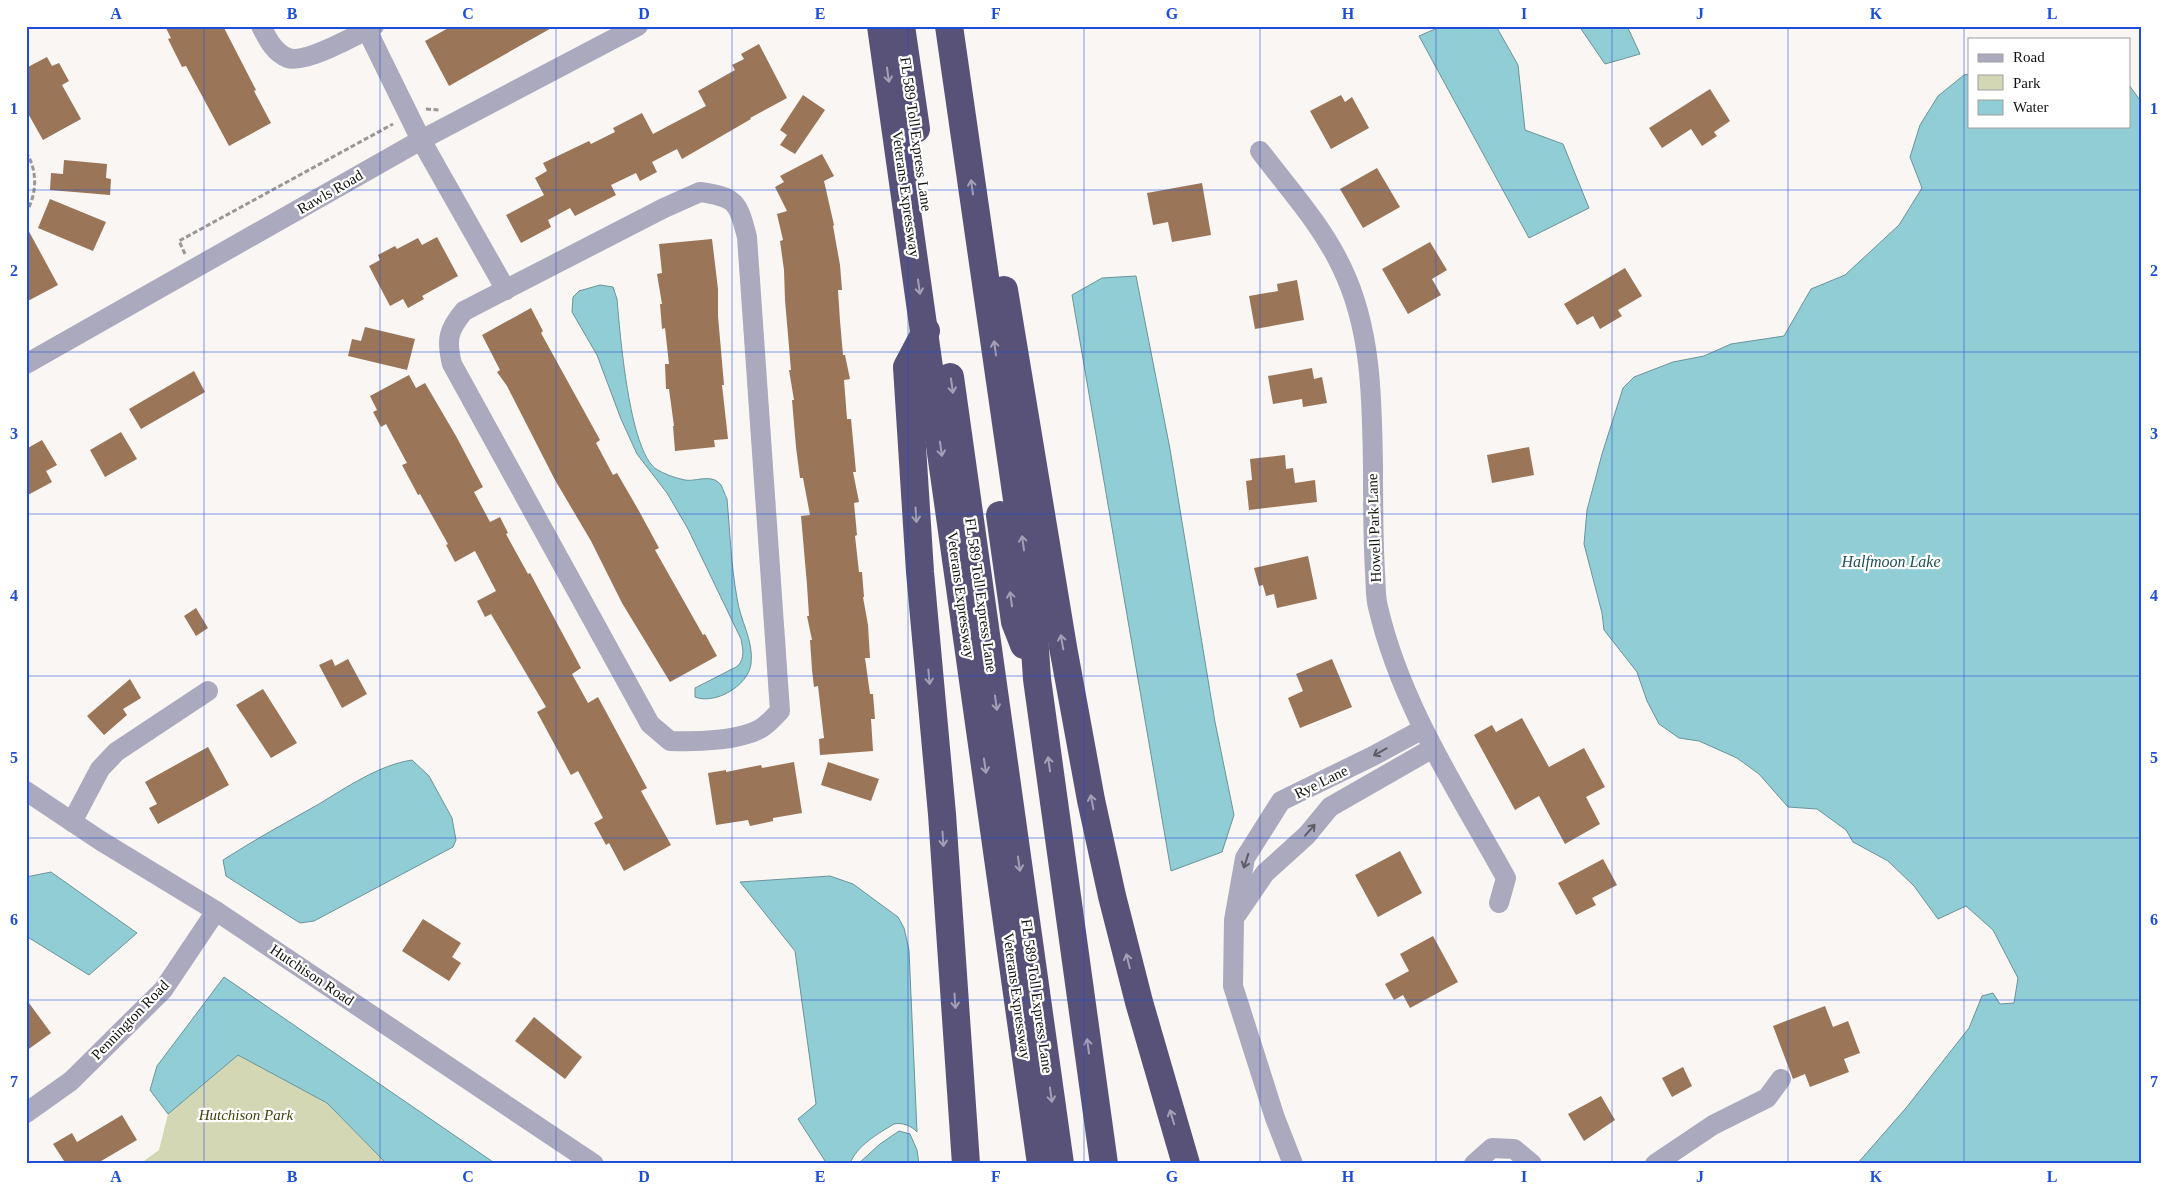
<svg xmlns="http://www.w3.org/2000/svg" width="2168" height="1190" viewBox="0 0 2168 1190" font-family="Georgia,serif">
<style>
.green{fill:#d3d7b4}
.water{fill:#90cdd4;stroke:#6a9499}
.building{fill:#9a7557}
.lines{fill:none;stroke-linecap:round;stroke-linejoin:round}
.path{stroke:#9a9795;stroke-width:3;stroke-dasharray:5 2.5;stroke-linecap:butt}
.minor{stroke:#aba9bd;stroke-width:20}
.highway{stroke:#585279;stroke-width:28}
.oneway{stroke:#a3a0b5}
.oneway2{stroke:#5e5c66}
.grid{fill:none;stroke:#1d4ed8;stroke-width:1;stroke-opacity:0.55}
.labels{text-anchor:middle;stroke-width:4.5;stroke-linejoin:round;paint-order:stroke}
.street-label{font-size:15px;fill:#11100f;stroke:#fff}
.park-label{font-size:15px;font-style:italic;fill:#3e4108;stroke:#fff}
.water-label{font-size:16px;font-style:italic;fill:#1c5156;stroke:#fff}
.neatline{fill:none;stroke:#1d4ed8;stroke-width:2}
.grid-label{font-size:16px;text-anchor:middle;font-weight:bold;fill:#1d4ed8}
</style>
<rect width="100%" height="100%" fill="#faf6f4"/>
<path class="green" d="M238,1055l89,48 60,61h-247l19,-14 9,-36z"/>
<g class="water">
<path d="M1442,26h54l22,39 7,65 38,14 26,64 -60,30 -110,-202z"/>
<path d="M1579,26h48l13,28 -35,10z"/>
<path d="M1969,74v52h160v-41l13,18v1061h-285l49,-56 63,-80 13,-32 11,-3 7,11 14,-1 4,-25 -25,-48 -27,-24 -28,13 -24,-33 -26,-25 -35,-19 -7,-12 -29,-21 -29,-2 -29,-33 -22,-16 -38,-17 -20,-3 -20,-14 -12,-23 -10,-29 -33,-42 -2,-17 -18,-69 3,-34 15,-56 21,-66 11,-11 39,-15 31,-6 27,-12 53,-8 27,-47 34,-14 54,-50 23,-37 -12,-31 10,-32 18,-29 26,-21z"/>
<path d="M1136,276l34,173 45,273 19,93 -12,37 -51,19 -99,-576 30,-17z"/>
<path d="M600,285l13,2 4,12c3,34 12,151 39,170 8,5 19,9 29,11 11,2 27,-7 36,5 2,4 4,10 6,14 3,33 4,66 10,99 3,23 17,42 14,66 -3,22 -36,41 -56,33v-9l43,-22c7,-9 5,-16 3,-27l-53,-110 -21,-36 -30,-39 -16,-35 -24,-64 -25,-43 1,-15 6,-6z"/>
<path d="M412,760l17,16 23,42 4,22 -3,7 -139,74 -14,2 -74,-47 -3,-16c31,-20 64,-38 96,-56 28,-17 60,-39 93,-44z"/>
<path d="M51,872l86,61 -48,42 -63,-39v-59z"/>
<path d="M830,876l23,8 45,33 6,11 5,22 8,182c-5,-6 -15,-10 -23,-8 -15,9 -38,22 -44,40h-23l-29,-45 18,-15 -21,-153 -55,-69z"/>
<path d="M224,977l272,187h-109l-60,-61 -89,-48 -70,59 -18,-24 7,-24z"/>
<path d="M899,1131l11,3 7,16 2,14h-61l22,-20z"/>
</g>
<g class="building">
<path d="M165,26h58l33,64 -2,1 17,32 -42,23 -43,-80 -4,1 -14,-28 3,-1z"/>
<path d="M452,26h103l-106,60 -24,-45z"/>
<path d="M759,44l28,54 -37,20 1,1 -69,40 -5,-10 -25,13 5,10 -17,9 -4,-8 -25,12 5,10 -41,21 -5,-8 -22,12 3,7 -30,16 -15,-28 38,-20 -9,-17 12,-7 -4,-8 46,-22 2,3 24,-12 -2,-4 29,-15 11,21 53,-28 -8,-15 37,-21 -3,-5 12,-6 -3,-5z"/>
<path d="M47,57l5,9 7,-3 10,18 -7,4 19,34 -38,21 -17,-30v-42z"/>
<path d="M1710,89l20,32 -16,11 3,4 -15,10 -11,-17 -29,19 -13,-20z"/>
<path d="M803,95l22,15 -30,44 -15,-9 7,-10 -7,-5z"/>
<path d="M1341,95l4,7 7,-5 17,31 -38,21 -21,-38z"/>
<path d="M822,154l12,22 -10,5 10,44 -1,1 7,39 2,25h-4l2,31 3,34h2l5,24 -6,1 3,39h4l5,53h-3l6,30 -5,1 3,32 -2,1 4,36h3l2,25h-1l5,28 2,33h-5l5,36h3l2,25h-4l2,32 -53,4 -1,-16 5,-1 -6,-52 -4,1 -2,-17 -2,-30h2l-5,-24h2l-2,-31 -6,-69 9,-1 -7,-37h-3l-4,-31 -4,-47h2l-5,-30h2l-6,-70 -1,-30 -4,-29 3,-1 -6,-26 10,-3 -12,-24 9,-5 -4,-6z"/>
<path d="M64,160l43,4 -1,14 5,1 -1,16 -60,-5 1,-17 12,1z"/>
<path d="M1377,168l23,39 -37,21 -23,-39z"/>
<path d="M1202,183l9,52 -39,7 -4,-20 -15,3 -6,-32z"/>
<path d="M50,199l56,23 -13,29 -55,-23z"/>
<path d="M26,226l32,59 -32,17z"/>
<path d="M437,237l21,39 -36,20 2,3 -16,9 -5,-9 -13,7 -21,-40 11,-6 -2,-5 17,-9 2,3 21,-11 4,7z"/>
<path d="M712,239l6,50v27l6,69h-2l6,54 -14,1 1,7 -40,4 -2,-25h1l-5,-37h-3l-1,-25h4l-4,-36 -3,1 -2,-25h2l-5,-30 5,-1 -3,-29z"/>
<path d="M1430,242l17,28 -15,9 9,16 -33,19 -26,-45z"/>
<path d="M1625,268l17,28 -24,14 4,6 -22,13 -7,-13 -16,9 -13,-21z"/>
<path d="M1297,280l7,40 -49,9 -6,-33 29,-5 -1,-7z"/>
<path d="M531,308l12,23 -2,2 59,107 -4,3 17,32 4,-2 22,38 20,37 -4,2 48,85 2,-1 12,22 -47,26 -48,-79 -31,-62 -36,-61 -48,-94 -10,-14 3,-2 -18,-35z"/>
<path d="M365,327l50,12 -8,31 -59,-14 4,-17 9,2z"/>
<path d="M1312,368l2,11 8,-2 5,26 -24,4 -1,-8 -29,5 -5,-28z"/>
<path d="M194,371l11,21 -64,37 -12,-20z"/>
<path d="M409,375l7,13 9,-5 31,53 27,51 -9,5 16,30 10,-5 8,16 -2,1 22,40 2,-1 51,95 -9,6 16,29 10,-6 49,91 -6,3 30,54 -47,26 -15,-28 -3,2 -12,-22 9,-5 -25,-47 -7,4 -34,-63 9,-5 -55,-93 -6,3 -8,-16 19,-10 -21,-40 -20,11 -9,-17 2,-1 -28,-50 -2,1 -16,-30 5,-2 -21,-39 -5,3 -8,-15 4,-2 -7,-14z"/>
<path d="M121,432l16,27 -32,18 -15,-27z"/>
<path d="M42,440l15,25 -11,6 6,11 -26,14v-47z"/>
<path d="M1529,447l5,28 -42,8 -5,-28z"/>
<path d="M1285,455l1,14 7,-1 2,15 20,-3 2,22 -68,8 -3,-29 6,-1 -2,-21z"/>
<path d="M1308,556l9,43 -40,9 -3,-14 -8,2 -3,-11 -4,1 -5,-18z"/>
<path d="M196,608l12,20 -12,8 -12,-20z"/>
<path d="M332,659l3,7 13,-7 19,35 -25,14 -23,-43z"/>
<path d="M1332,659l20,48 -52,21 -12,-30 15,-7 -7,-17z"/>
<path d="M130,679l11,19 -18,11 4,6 -23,20 -17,-19z"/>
<path d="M263,689l34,54 -26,15 -35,-53z"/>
<path d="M1522,718l27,49 35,-19 21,39 -19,10 14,27 -35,20 -26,-48 -24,14 -41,-75 18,-10 4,7z"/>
<path d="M208,747l21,38 -71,39 -9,-16 8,-4 -12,-22z"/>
<path d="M794,762l8,51 -29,5v3l-23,5 -2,-6 -32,5 -8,-52 18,-3v2l35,-7 1,3z"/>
<path d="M828,762l51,17 -8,22 -50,-16z"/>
<path d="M1400,851l22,42 -44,24 -23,-42z"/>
<path d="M1603,859l14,26 -25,13 4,7 -20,10 -18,-32z"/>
<path d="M423,919l38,24 -9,14 9,6 -12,18 -47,-30z"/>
<path d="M1433,936l25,46 -48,26 -7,-13 -9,5 -9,-16 24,-13 -9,-17z"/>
<path d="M26,999l25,34 -25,18z"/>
<path d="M1825,1006l8,21 15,-6 12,32 -16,6 5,13 -39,15 -5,-13 -12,5 -20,-53z"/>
<path d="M534,1017l48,40 -17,22 -50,-38z"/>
<path d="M1683,1067l9,19 -20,11 -10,-19z"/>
<path d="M1601,1096l14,24 -31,21 -16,-27z"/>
<path d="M122,1115l15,25 -41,24h-30l-13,-20 19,-11 5,9z"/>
</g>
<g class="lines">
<g class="path">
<path d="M426,109l13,1"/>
<path d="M26,152c12,19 11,42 0,61"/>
<path d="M185,254l-6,-13 214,-117"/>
</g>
<g class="minor">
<path d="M261,26c6,12 13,27 27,32 17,6 69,-23 86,-32"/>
<path d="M367,30l54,110 85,150"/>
<path d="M1260,151c28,37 62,74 82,117 30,62 30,133 31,201 0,34 0,69 2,103 1,11 0,24 3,35 23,99 80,184 128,271l-7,25"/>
<path d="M700,192c37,5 38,11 47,45l33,474c-5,5 -11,12 -17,16 -21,14 -68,15 -93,14l-20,-17 -198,-360c-6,-24 -4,-34 12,-53l200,-103z"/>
<path d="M26,364l395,-224 217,-114"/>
<path d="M26,791l75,50 115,70 378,253"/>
<path d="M72,822l28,-53 16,-17 92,-61"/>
<path d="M1237,914l28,-41 42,-38 23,-28 103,-59"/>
<path d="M26,1113l45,-32 92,-91 53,-79"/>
<path d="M1293,1164l-18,-46 -42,-132 1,-66 11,-62 36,-57 92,-45 50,-27"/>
<path d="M1474,1164l18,-16 22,1 18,15"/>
<path d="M1655,1164l58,-39 54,-27 14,-19"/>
</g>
<g class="highway">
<path d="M881,26l160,1138"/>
<path d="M901,26l15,103"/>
<path d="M949,26l83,578 5,75 67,485"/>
<path d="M1004,290l59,357 28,153 21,96 27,106 47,162"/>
<path d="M926,331l-19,36 13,205 22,242 24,350"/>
<path d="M950,377l110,787"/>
<path d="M1000,515l15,107 9,23"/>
</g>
</g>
<defs><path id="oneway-shaft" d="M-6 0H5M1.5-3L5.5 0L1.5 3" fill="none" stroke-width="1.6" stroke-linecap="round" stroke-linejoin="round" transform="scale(1.25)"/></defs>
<g class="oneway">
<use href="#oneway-shaft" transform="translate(888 75) rotate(82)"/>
<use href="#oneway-shaft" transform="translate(972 187) rotate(-98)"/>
<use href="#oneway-shaft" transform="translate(919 287) rotate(82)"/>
<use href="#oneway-shaft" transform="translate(995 348) rotate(-98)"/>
<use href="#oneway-shaft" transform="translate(952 386) rotate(82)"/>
<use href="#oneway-shaft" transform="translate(941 449) rotate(82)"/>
<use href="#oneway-shaft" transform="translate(916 515) rotate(86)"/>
<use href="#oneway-shaft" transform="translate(1023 543) rotate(-98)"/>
<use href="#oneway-shaft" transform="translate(1011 599) rotate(-98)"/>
<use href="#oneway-shaft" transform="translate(1062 642) rotate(-100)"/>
<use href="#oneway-shaft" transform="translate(929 677) rotate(85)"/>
<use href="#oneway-shaft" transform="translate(996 703) rotate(82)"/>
<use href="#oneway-shaft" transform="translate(1049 764) rotate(-98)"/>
<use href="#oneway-shaft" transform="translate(985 766) rotate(82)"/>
<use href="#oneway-shaft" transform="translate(1092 802) rotate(-101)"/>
<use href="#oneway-shaft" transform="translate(943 839) rotate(86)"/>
<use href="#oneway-shaft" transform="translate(1019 864) rotate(82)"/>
<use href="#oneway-shaft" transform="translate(1128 961) rotate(-104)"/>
<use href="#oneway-shaft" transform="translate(955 1001) rotate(86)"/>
<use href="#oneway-shaft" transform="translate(1088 1046) rotate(-98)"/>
<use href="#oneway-shaft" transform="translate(1051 1095) rotate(82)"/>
<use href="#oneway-shaft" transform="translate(1172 1117) rotate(-107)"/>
</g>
<g class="oneway2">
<use href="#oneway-shaft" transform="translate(1380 752) rotate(151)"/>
<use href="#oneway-shaft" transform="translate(1310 830) rotate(-49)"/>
<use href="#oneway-shaft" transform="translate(1246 861) rotate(108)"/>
</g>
<path class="grid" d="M204,26v1138M380,26v1138M556,26v1138M732,26v1138M908,26v1138M1084,26v1138M1260,26v1138M1436,26v1138M1612,26v1138M1788,26v1138M1964,26v1138M26,190h2116M26,352h2116M26,514h2116M26,676h2116M26,838h2116M26,1000h2116"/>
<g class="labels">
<g class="street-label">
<text transform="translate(916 134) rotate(82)" y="5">FL 589 Toll Express Lane</text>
<text transform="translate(330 192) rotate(-30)" y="5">Rawls Road</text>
<text transform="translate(906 194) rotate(82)" y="5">Veterans Expressway</text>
<text transform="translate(1374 528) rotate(-92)" y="5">Howell Park Lane</text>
<text transform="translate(961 595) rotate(82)" y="5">Veterans Expressway</text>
<text transform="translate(981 595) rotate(82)" y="5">FL 589 Toll Express Lane</text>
<text transform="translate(1321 782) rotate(-26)" y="5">Rye Lane</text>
<text transform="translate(312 975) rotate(34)" y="5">Hutchison Road</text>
<text transform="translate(1017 996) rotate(82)" y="5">Veterans Expressway</text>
<text transform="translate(1037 996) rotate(82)" y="5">FL 589 Toll Express Lane</text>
<text transform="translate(130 1020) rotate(-46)" y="5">Pennington Road</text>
</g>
<g class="park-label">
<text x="246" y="1120">Hutchison Park</text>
</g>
<g class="water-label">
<text x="1891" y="567">Halfmoon Lake</text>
</g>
</g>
<rect width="2168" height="1190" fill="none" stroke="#ffffff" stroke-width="55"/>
<rect x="1968" y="38" width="162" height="90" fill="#ffffff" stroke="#a09f9f"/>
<rect x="1978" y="54" width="25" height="8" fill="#aba9bd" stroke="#a09f9f"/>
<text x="2013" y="62" font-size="15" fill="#11100f">Road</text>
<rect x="1978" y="75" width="25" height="15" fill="#d3d7b4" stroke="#a09f9f"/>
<text x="2013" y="88" font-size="15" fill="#11100f">Park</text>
<rect x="1978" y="100" width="25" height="15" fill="#90cdd4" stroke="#a09f9f"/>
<text x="2013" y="112" font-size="15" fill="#11100f">Water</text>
<rect x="28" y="28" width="2112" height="1134" class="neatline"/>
<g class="grid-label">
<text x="116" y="19">A</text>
<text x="292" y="19">B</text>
<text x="468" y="19">C</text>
<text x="644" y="19">D</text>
<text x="820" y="19">E</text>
<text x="996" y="19">F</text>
<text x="1172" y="19">G</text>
<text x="1348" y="19">H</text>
<text x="1524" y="19">I</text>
<text x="1700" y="19">J</text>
<text x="1876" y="19">K</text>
<text x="2052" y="19">L</text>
<text x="14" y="114">1</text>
<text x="2154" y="114">1</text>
<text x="14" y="276">2</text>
<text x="2154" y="276">2</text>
<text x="14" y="439">3</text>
<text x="2154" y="439">3</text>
<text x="14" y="601">4</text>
<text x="2154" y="601">4</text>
<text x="14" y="763">5</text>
<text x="2154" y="763">5</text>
<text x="14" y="925">6</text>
<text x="2154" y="925">6</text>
<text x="14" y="1087">7</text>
<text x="2154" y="1087">7</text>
<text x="116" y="1182">A</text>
<text x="292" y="1182">B</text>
<text x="468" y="1182">C</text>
<text x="644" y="1182">D</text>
<text x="820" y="1182">E</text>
<text x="996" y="1182">F</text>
<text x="1172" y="1182">G</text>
<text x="1348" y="1182">H</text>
<text x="1524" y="1182">I</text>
<text x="1700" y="1182">J</text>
<text x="1876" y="1182">K</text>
<text x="2052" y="1182">L</text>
</g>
</svg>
